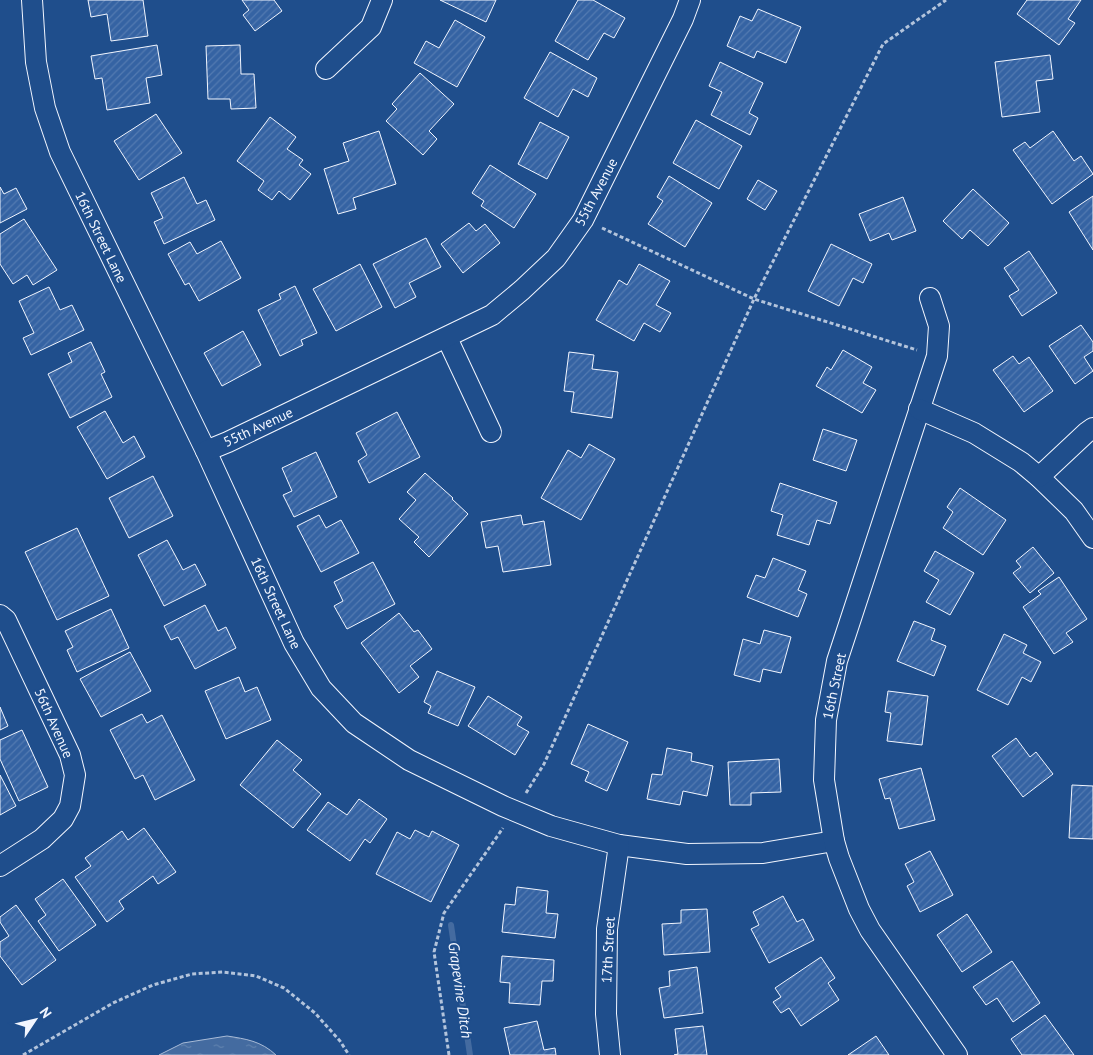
<svg xmlns="http://www.w3.org/2000/svg" width="1093" height="1055" viewBox="0 0 1093 1055" font-family="'PT Sans',sans-serif">
<style>
.water{fill:url(#water-ripples);stroke:#a8bbd7}
.lines{fill:none;stroke-linecap:round;stroke-linejoin:round}
.stream{stroke:#446ba0;stroke-width:6}
.building{fill:url(#building-hatch);stroke:#f2f6ff}
.minor-casing{stroke:#f2f6ff;stroke-width:22}
.path{stroke:#b3c4dc;stroke-width:3;stroke-dasharray:4 2.5;stroke-linecap:butt}
.minor{stroke:#1f4e8c;stroke-width:20}
.labels{text-anchor:middle;stroke-width:4;stroke-linejoin:round;paint-order:stroke}
.street-label{font-size:14px;fill:#f2f6ff;stroke:#1f4e8c}
.water-label{font-size:15px;font-style:italic;fill:#f2f6ff;stroke:#1f4e8c}
</style>
<defs>
<pattern id="water-ripples" width="26" height="14" patternUnits="userSpaceOnUse" patternTransform="scale(1.25)"><rect width="26" height="14" fill="#446ba0"/><path d="M2 4q2-2 4 0t4 0M15 11q2-2 4 0t4 0" fill="none" stroke="#5f81ae"/></pattern>
<pattern id="building-hatch" width="6" height="6" patternUnits="userSpaceOnUse" patternTransform="scale(1.25)"><rect width="6" height="6" fill="#3563a3"/><path d="M-1 1l2-2M0 6l6-6M5 7l2-2" fill="none" stroke="#537ab1"/></pattern>
</defs>
<rect width="100%" height="100%" fill="#1f4e8c"/>
<path class="water" d="M227,1036c19,3 34,5 49,19h-117l24,-12z"/>
<g class="lines">
<path class="stream" d="M451,925l19,130"/>
</g>
<g class="building">
<path d="M88,0h55l5,36 -37,5 -4,-27 -16,3z"/>
<path d="M242,0h32l8,11 -27,20 -12,-16 6,-5z"/>
<path d="M440,0h56l-10,22z"/>
<path d="M578,0h15l32,18 -11,20 -10,-5 -16,27 -33,-19z"/>
<path d="M1027,0h54l-13,19 7,4 -16,22 -42,-31z"/>
<path d="M758,9l43,18 -15,36 -29,-12 -3,7 -27,-12 13,-30 12,5z"/>
<path d="M455,20l30,17 -28,50 -43,-24 12,-22 13,7z"/>
<path d="M157,45l5,30 -16,3 4,25 -43,7 -5,-32 -7,1 -4,-23z"/>
<path d="M240,45l1,29h13l2,34 -25,1 -1,-10h-22l-2,-53z"/>
<path d="M550,52l47,26 -9,19 -15,-8 -15,28 -34,-19z"/>
<path d="M1050,55l3,24 -17,2 4,31 -38,5 -7,-55z"/>
<path d="M720,62l43,21 -14,30 9,5 -8,17 -39,-20 11,-23 -13,-6z"/>
<path d="M420,73l34,31 -25,27 8,8 -14,16 -37,-34 11,-12 -5,-5z"/>
<path d="M156,114l26,39 -43,27 -25,-39z"/>
<path d="M270,117l26,20 -9,12 16,11 -4,5 12,9 -21,26 -11,-9 -7,9 -14,-10 6,-9 -27,-20z"/>
<path d="M696,120l46,26 -23,43 -46,-26z"/>
<path d="M540,122l29,15 -22,42 -29,-15z"/>
<path d="M379,131l17,53 -43,14 3,11 -18,5 -14,-45 25,-8 -6,-18z"/>
<path d="M1053,131l21,30 7,-5 12,18 -41,30 -39,-54 12,-8 5,6z"/>
<path d="M490,165l46,29 -22,34 -33,-22 3,-5 -12,-8z"/>
<path d="M669,176l43,27 -27,44 -37,-23 15,-23 -6,-4z"/>
<path d="M184,177l13,27 9,-4 9,20 -51,24 -10,-22 9,-4 -12,-25z"/>
<path d="M758,180l19,11 -12,19 -18,-11z"/>
<path d="M0,187l4,7 12,-6 11,21 -27,14z"/>
<path d="M973,189l36,34 -21,23 -18,-16 -8,9 -19,-18z"/>
<path d="M1093,196v54l-24,-38z"/>
<path d="M903,197l13,34 -24,9 -3,-7 -19,8 -11,-27z"/>
<path d="M24,219l33,51 -24,15 -6,-10 -14,9 -13,-20v-30z"/>
<path d="M469,223l7,8 9,-7 15,19 -37,30 -22,-29z"/>
<path d="M426,238l15,29 -32,16 7,14 -21,11 -22,-44z"/>
<path d="M221,241l20,37 -42,23 -10,-18 -4,2 -17,-31 22,-12 7,12z"/>
<path d="M831,244l41,20 -9,19 -10,-5 -14,28 -31,-15z"/>
<path d="M1029,251l28,42 -35,23 -13,-20 10,-6 -15,-22z"/>
<path d="M360,264l22,43 -46,24 -23,-42z"/>
<path d="M639,264l31,17 -14,24 15,8 -11,19 -16,-9 -10,18 -38,-21 23,-40 8,5z"/>
<path d="M295,286l22,47 -16,7 2,5 -23,11 -22,-46 23,-11 -2,-5z"/>
<path d="M49,287l11,23 12,-5 12,25 -53,25 -8,-17 11,-5 -15,-32z"/>
<path d="M1081,325l12,17v9l-9,6 9,14 -18,13 -26,-38z"/>
<path d="M243,331l18,34 -39,21 -18,-33z"/>
<path d="M91,342l14,30 -4,2 11,23 -42,21 -22,-44 24,-12 -4,-9z"/>
<path d="M843,350l29,17 -9,16 13,7 -14,23 -46,-27 11,-19 4,3z"/>
<path d="M569,352l25,3 -2,14 26,3 -6,46 -41,-6 3,-20 -10,-1z"/>
<path d="M1013,356l6,8 10,-7 24,34 -29,21 -31,-42z"/>
<path d="M105,411l18,32 11,-7 11,21 -38,22 -30,-52z"/>
<path d="M397,412l23,45 -51,26 -11,-22 9,-6 -11,-22z"/>
<path d="M823,429l34,11 -11,31 -33,-11z"/>
<path d="M589,444l26,15 -34,61 -40,-22 27,-48 13,8z"/>
<path d="M316,452l21,45 -43,20 -11,-22 9,-4 -10,-23z"/>
<path d="M425,473l28,25 -1,1 16,15 -39,43 -15,-15 5,-5 -20,-18 17,-19 -9,-8z"/>
<path d="M153,476l20,40 -44,22 -20,-40z"/>
<path d="M780,483l57,19 -7,22 -13,-4 -8,25 -32,-10 6,-20 -12,-4z"/>
<path d="M960,488l46,32 -23,35 -40,-27 10,-16 -6,-5z"/>
<path d="M319,515l7,13 15,-8 18,33 -38,19 -24,-46z"/>
<path d="M521,515l2,10 21,-4 7,44 -48,7 -5,-26 -12,2 -5,-26z"/>
<path d="M77,528l32,68 -52,24 -32,-68z"/>
<path d="M167,540l16,30 12,-6 11,21 -42,21 -26,-51z"/>
<path d="M1033,547l21,26 -24,20 -17,-20 8,-6 -5,-6z"/>
<path d="M935,551l39,22 -24,42 -24,-13 13,-22 -15,-9z"/>
<path d="M773,558l33,13 -8,19 9,4 -9,23 -51,-20 9,-22 9,3z"/>
<path d="M373,562l22,42 -48,25 -13,-23 9,-5 -9,-19z"/>
<path d="M1059,577l28,42 -21,14 7,9 -19,12 -31,-47 18,-13 -3,-3z"/>
<path d="M205,605l13,26 8,-4 10,21 -41,21 -17,-32 -7,3 -7,-14z"/>
<path d="M111,609l18,39 -52,24 -10,-22 6,-3 -8,-16z"/>
<path d="M399,613l15,19 4,-2 14,19 -22,17 9,11 -20,16 -38,-50z"/>
<path d="M914,621l21,8 -4,11 15,6 -12,30 -37,-15z"/>
<path d="M764,630l27,7 -10,36 -18,-4 -3,13 -26,-7 9,-36 17,5z"/>
<path d="M1004,634l23,11 -4,8 18,9 -10,20 -9,-5 -14,28 -31,-15z"/>
<path d="M130,652l21,39 -50,26 -21,-38z"/>
<path d="M437,671l38,16 -17,39 -30,-13 3,-7 -7,-4z"/>
<path d="M239,677l6,15 12,-5 14,33 -45,19 -21,-48z"/>
<path d="M888,691l40,5 -6,49 -35,-4 4,-28 -6,-1z"/>
<path d="M488,696l34,21 -5,8 12,7 -14,23 -47,-29z"/>
<path d="M0,707l8,19 -8,4z"/>
<path d="M142,714l5,9 15,-8 33,65 -40,20 -12,-25 -8,4 -25,-49z"/>
<path d="M588,724l40,18 -21,49 -22,-10 4,-9 -18,-8z"/>
<path d="M22,730l26,57 -29,14 -19,-42v-19z"/>
<path d="M1016,738l14,19 6,-5 17,22 -30,23 -31,-41z"/>
<path d="M277,740l25,20 -9,10 28,24 -28,34 -53,-43z"/>
<path d="M667,748l25,5 -1,8 22,5 -6,30 -24,-5 -3,14 -33,-6 5,-25 10,1z"/>
<path d="M779,759l2,33 -30,1v12h-21l-2,-43z"/>
<path d="M921,768l14,52 -36,9 -9,-31 -5,1 -6,-20z"/>
<path d="M0,775l16,31 -16,9z"/>
<path d="M1072,785l21,1v53l-24,-1z"/>
<path d="M359,799l28,20 -17,24 -5,-4 -15,22 -43,-31 21,-28 19,13z"/>
<path d="M144,828l32,44 -18,12 -5,-8 -34,25 5,8 -17,13 -32,-45 16,-11 -6,-8 37,-27 6,9z"/>
<path d="M415,830l14,7 3,-6 27,14 -28,57 -55,-28 21,-42 13,7z"/>
<path d="M930,851l23,44 -33,17 -13,-26 7,-4 -9,-18z"/>
<path d="M63,879l33,46 -37,26 -21,-30 8,-6 -11,-16z"/>
<path d="M517,887l31,4 -2,22 12,1 -3,24 -53,-6 3,-28 10,1z"/>
<path d="M783,896l14,26 6,-3 11,21 -45,23 -18,-34 8,-4 -6,-13z"/>
<path d="M16,905l40,55 -34,25 -22,-29v-14l9,-6 -9,-14v-5z"/>
<path d="M707,909l3,43 -46,3 -2,-31 19,-1v-13z"/>
<path d="M967,914l25,38 -30,20 -25,-37z"/>
<path d="M502,956l52,4 -1,21h-11l-2,24 -31,-2 1,-20 -10,-1z"/>
<path d="M821,957l14,21 -7,5 11,17 -38,26 -12,-18 -8,5 -8,-11 8,-5 -6,-9z"/>
<path d="M1012,961l28,42 -27,19 -16,-24 -11,7 -13,-18z"/>
<path d="M697,967l6,46 -39,5 -5,-30 11,-2 -1,-15z"/>
<path d="M1045,1015l29,40h-52l-11,-16z"/>
<path d="M537,1021l7,29 11,-2 1,7h-46l-6,-27z"/>
<path d="M703,1026l4,29h-33l4,-1 -3,-25z"/>
<path d="M876,1036l13,19h-41z"/>
</g>
<g class="lines">
<g class="minor-casing">
<g id="minor">
<path d="M32,0l4,62 9,46 15,44 146,299 88,192 27,45 33,35 55,37 94,46 48,20 68,19 68,9 76,-1 71,-12"/>
<path d="M326,69l45,-42 11,-27"/>
<path d="M930,298l9,28 -2,30 -100,305 -11,59 -2,60 10,61 5,17 20,51 11,21 87,125"/>
<path d="M447,338l44,94"/>
<path d="M919,409l55,24 47,29 18,15 35,34 19,27"/>
<path d="M206,451l22,-9 264,-127 30,-25 34,-32 27,-38 100,-201 7,-19"/>
<path d="M1039,477l47,-44 7,-5"/>
<path d="M0,615l6,5 64,135 5,20 -5,31 -7,13 -21,20 -42,27"/>
<path d="M610,1055l-4,-41 1,-85 12,-84"/>
</g>
</g>
<g class="path">
<path d="M602,228l152,71 163,51"/>
<path d="M526,793l18,-29 210,-465 129,-255 63,-44"/>
<path d="M23,1055l90,-52 40,-18 39,-11 31,-2 33,4 28,12 31,25 25,28 9,14"/>
<path d="M449,1055l-15,-103 10,-39 59,-85"/>
</g>
<use href="#minor" class="minor"/>
</g>
<g class="labels">
<g class="street-label">
<text transform="translate(596 192) rotate(-62)" y="5">55th Avenue</text>
<text transform="translate(101 237) rotate(64)" y="5">16th Street Lane</text>
<text transform="translate(258 427) rotate(-25)" y="5">55th Avenue</text>
<text transform="translate(276 603) rotate(65)" y="5">16th Street Lane</text>
<text transform="translate(834 686) rotate(-78)" y="5">16th Street</text>
<text transform="translate(54 723) rotate(66)" y="5">56th Avenue</text>
<text transform="translate(608 950) rotate(-87)" y="5">17th Street</text>
</g>
<g class="water-label">
<text transform="translate(460 990) rotate(82)" y="5">Grapevine Ditch</text>
</g>
</g>
<g transform="translate(35 1020) rotate(55)" stroke="#1f4e8c" stroke-width="4" paint-order="stroke">
<path d="M0-4L9 19L0 12L-9 19Z" fill="#f2f6ff"/>
<text y="-8" font-size="14" font-weight="bold" text-anchor="middle" fill="#f2f6ff">N</text>
</g>
</svg>
